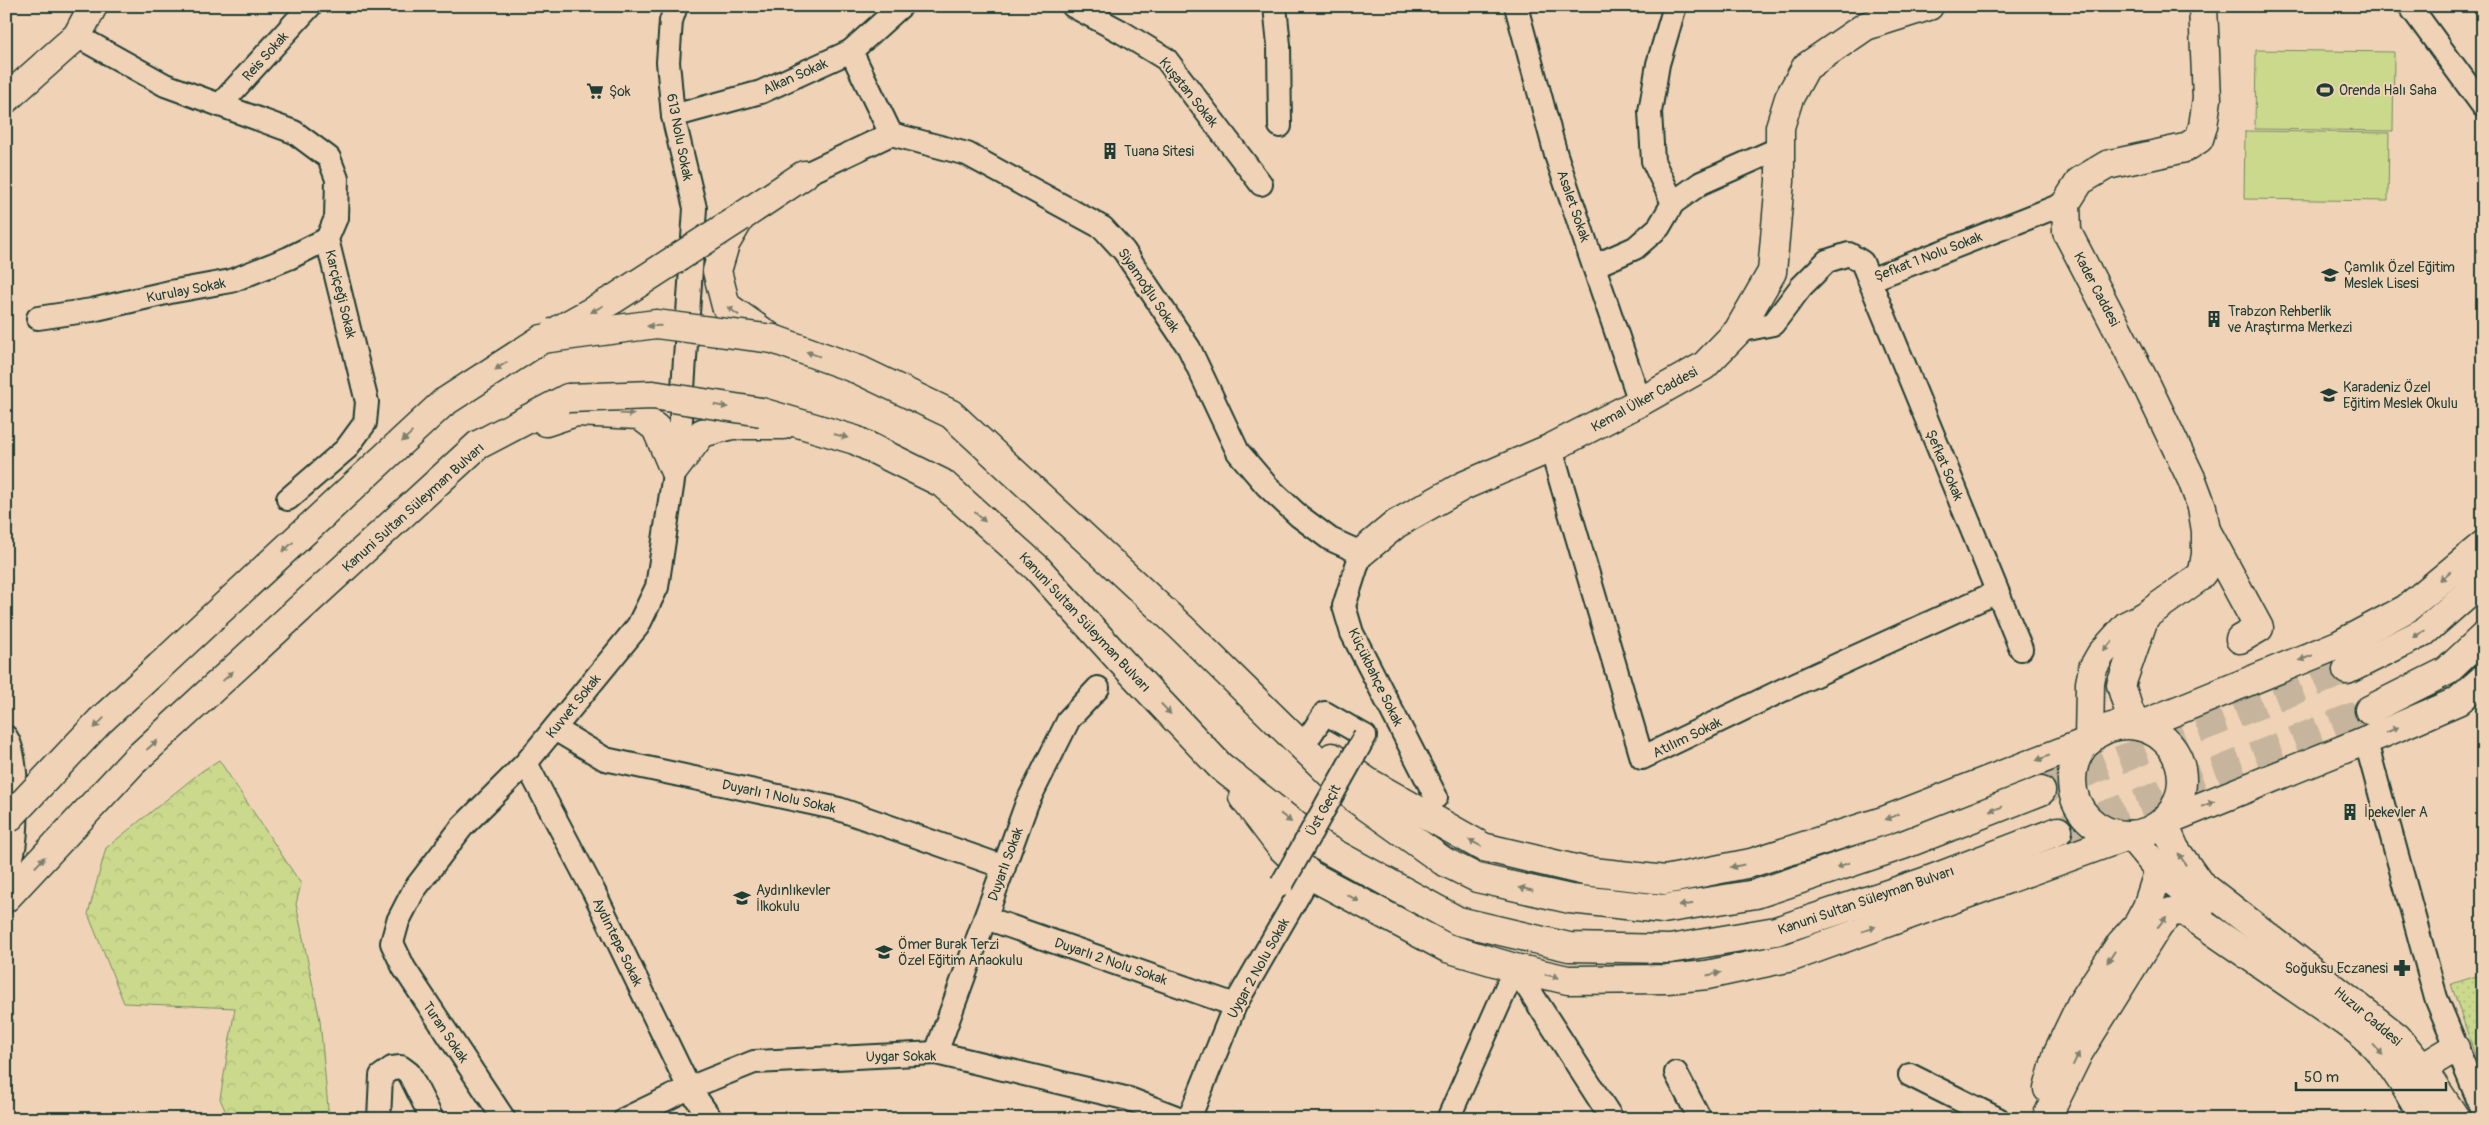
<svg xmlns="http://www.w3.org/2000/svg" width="2489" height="1125" viewBox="0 0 2489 1125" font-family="Pangolin,sans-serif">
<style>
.grass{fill:#cad98c;stroke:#748b60}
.forest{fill:url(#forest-crowns);stroke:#748b60}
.park{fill:url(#park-dots);stroke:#748b60}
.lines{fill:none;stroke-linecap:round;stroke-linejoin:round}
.primary-tunnel{stroke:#c6b59c;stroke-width:28;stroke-dasharray:28 14;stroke-linecap:butt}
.street-casing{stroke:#1f3d34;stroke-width:26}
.secondary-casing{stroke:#1f3d34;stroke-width:31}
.primary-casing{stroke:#1f3d34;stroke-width:31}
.street{stroke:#f0d3b6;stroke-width:22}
.secondary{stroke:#f0d3b6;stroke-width:28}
.primary{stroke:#f0d3b6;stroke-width:28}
.street-bridge-casing{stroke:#1f3d34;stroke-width:26;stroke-linecap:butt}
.primary-bridge-casing{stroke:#1f3d34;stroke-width:31;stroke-linecap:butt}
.street-bridge{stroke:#f0d3b6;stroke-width:22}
.primary-bridge{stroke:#f0d3b6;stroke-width:28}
.oneway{fill:#7d806e}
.labels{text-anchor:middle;stroke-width:4;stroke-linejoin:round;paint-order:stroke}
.street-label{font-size:14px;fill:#1f3d34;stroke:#f0d3b6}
.poi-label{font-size:14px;fill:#1f3d34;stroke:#f0d3b6;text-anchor:start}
</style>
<defs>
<pattern id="forest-crowns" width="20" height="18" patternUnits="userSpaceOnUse" patternTransform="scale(1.25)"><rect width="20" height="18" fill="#cad98c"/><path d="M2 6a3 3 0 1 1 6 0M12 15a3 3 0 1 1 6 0" fill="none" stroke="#adbb79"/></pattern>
<pattern id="park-dots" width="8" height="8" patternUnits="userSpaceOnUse" patternTransform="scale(1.25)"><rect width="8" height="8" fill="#cad98c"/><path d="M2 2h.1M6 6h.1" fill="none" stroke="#adbb79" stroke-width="1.8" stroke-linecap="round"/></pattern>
</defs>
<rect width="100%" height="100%" fill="#f0d3b6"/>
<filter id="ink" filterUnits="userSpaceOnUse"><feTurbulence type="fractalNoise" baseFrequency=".02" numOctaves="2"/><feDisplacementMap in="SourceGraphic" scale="10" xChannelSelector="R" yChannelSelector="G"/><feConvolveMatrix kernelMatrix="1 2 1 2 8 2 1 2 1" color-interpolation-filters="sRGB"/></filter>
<g filter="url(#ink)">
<g class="grass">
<path d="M2256,50l138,2 -1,79 -138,-2z"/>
<path d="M2245,131l144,2 -1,68 -144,-2z"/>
</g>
<path class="forest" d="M219,760l82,124 -5,20 24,116 9,99h-100l-9,-20 15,-91 -111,-5 -36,-89 18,-66 96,-77z"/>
<path class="park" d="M2483,974v70l-6,17 -26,-77z"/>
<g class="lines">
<g class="primary-tunnel">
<path d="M2041,791l306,-121"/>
<path d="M2058,831l89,-31 222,-90"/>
</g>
<g class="street-casing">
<g id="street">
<path d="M1073,6l47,25 46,28 95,125"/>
<path d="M1275,6l4,39 1,81"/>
<path d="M1516,6l40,149 84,247"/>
<path d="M2410,6l73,100"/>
<path d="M77,36l88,49 129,47 35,26 8,21 -1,39 -9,21 40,163 -2,21 -19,26 -58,50"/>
<path d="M851,51l40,83"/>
<path d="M220,105l90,-99"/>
<path d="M673,116l88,-24 90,-41 50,-45"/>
<path d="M804,175l87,-41 76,20 136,74 21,23 65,97 49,104 29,34 32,30 31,23 31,14 -17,53 8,27 84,164"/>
<path d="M1673,203l-20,-42 -3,-49 8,-48 17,-58"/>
<path d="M1594,266l41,-18 24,-21 14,-24 28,-20 79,-35"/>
<path d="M1870,280l196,-77"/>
<path d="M38,318l54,-8 78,-18 61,-11 58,-23 38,-19"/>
<path d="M1738,331l35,-7 28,-37 26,-26 22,-7 13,8 159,387"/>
<path d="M1551,448l91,310 147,-71 208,-95"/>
<path d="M555,729l50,30 234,50 165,58"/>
<path d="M6,737c13,17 12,95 7,116 -2,7 -5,13 -7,19"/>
<path d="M1307,740l18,-27 40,23"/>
<path d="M2369,753l67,245 47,113"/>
<path d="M526,763l68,129 95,196 22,31"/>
<path d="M986,918l249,87"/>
<path d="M1515,968l97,151"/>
<path d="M936,1053l91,-250 42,-84 29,-31"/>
<path d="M1676,1073l24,46"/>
<path d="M1910,1075l88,44"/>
<path d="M379,1119l2,-43 11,-8 9,-1 8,6 23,46"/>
<path d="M504,1119l-100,-151 -12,-25 6,-22 16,-31 48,-63 64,-64 112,-137 19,-39 23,-153 15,-226 -22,-92 -5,-54 3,-41 5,-15"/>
<path d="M625,1119l64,-31 65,-26 182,-9 193,46 52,20"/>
<path d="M1189,1119l46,-114 75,-130"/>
<path d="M1448,1119l67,-151"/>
</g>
</g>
<g class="secondary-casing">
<g id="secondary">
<path d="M6,99l71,-63 16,-30"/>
<path d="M2207,532l52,96 -19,11"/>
<path d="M1361,553l35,-29 67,-38 88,-38 89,-46 64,-36 34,-35 34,-59 8,-91v-54l9,-29 17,-31 60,-41 63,-20"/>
<circle cx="2127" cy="780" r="55"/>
<path d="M2139,726l-10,-15 -8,-26 24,-69"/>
<path d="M2089,741l1,-58 3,-15 8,-14 26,-29 18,-9 53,-38 5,-6 3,-18v-23l-4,-24 -10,-27 -45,-94 -80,-154 -1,-29 14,-22 27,-16 78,-17 14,-9 4,-13 4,-27 -4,-93"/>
<path d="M2163,822l12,27 24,34 198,154 25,31 34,51"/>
<path d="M2130,835l29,35 43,35"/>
<path d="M2332,1011c14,11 30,22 42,34 21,22 35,47 50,74"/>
<path d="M2422,1068l33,-20"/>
<path d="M2048,1089l10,-37 23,-48 40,-61 17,-19 9,-17 12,-37"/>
<path d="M2046,1119l33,-67 80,-128 12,-12 13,-1 161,111"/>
</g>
</g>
<g class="primary-casing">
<g id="primary">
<path d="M773,339l-47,-33 -9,-35 8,-27 16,-27 63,-42"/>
<path d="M859,370l92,44 230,213 175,172 87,62 34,17 93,21 93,10 93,-15 147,-49 138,-54"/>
<path d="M761,412l94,28 87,43 95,85 82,91 101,107 103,81 135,74 111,26 101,2 106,-18 148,-49 134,-51"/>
<path d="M546,422l30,-10 63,3 17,13 18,42 28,-37 30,-8h51"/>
<path d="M160,666l283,-263"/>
<path d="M2347,670l77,-38 59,-52"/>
<path d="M2369,710l78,-39 36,-34"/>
<path d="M2139,726l199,-81 68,-36 77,-64"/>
<path d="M1332,757l36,25 115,65 101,24 81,9 86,-17 135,-43 203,-79"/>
<path d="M1243,797l37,49 30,29 137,73 68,20 53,12 99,-1 40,-4 85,-18 338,-122"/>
<path d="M2163,822l221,-89 74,-32 25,-22"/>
<path d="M6,898l127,-136 345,-317 90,-47"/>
</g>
</g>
<use href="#street" class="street"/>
<use href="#secondary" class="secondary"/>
<use href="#primary" class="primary"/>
<g class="street-bridge-casing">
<path id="street-bridge" d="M1282,884l83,-148"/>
</g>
<g class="primary-bridge-casing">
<g id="primary-bridge">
<path d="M555,332l59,-33 127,-82"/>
<path d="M568,398l85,-3 108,17"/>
<path d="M443,403l99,-64 114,-15 117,15 86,31"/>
<path d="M6,821l94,-100 60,-55"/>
</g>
</g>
<use href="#street-bridge" class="street-bridge"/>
<use href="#primary-bridge" class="primary-bridge"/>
</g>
<defs><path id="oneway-solid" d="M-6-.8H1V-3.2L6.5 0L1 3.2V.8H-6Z" transform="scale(1.25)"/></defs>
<g class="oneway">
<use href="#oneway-solid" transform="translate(597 309) rotate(151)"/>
<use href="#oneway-solid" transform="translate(733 311) rotate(-144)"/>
<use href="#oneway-solid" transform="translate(654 326) rotate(179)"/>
<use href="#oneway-solid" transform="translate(813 354) rotate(-160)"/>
<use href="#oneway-solid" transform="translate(501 366) rotate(147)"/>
<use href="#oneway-solid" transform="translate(721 406) rotate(9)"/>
<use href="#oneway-solid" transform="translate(627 414) rotate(3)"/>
<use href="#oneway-solid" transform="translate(841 436) rotate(16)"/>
<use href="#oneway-solid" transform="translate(407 437) rotate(137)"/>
<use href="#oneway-solid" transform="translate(980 517) rotate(42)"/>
<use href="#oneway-solid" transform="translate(288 547) rotate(137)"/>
<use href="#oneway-solid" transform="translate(2445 576) rotate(140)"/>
<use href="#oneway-solid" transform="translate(2419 634) rotate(150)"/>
<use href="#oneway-solid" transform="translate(2108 646) rotate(130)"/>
<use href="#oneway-solid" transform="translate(2306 658) rotate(158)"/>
<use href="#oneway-solid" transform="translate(228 676) rotate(-43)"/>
<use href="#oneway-solid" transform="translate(1166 709) rotate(47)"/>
<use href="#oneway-solid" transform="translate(99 723) rotate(134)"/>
<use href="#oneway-solid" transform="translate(2392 730) rotate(-24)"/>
<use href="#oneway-solid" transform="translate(152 745) rotate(-41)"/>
<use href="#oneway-solid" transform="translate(2043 758) rotate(159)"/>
<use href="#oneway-solid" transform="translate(2208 804) rotate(-22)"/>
<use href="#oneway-solid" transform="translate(1996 809) rotate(159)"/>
<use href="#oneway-solid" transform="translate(1892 817) rotate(159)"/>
<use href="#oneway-solid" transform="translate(1286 818) rotate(38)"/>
<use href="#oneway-solid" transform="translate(1475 843) rotate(-151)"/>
<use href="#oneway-solid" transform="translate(2182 859) rotate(-122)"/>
<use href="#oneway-solid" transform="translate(40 862) rotate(-47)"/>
<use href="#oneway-solid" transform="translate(1843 865) rotate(161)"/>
<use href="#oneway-solid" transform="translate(1737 866) rotate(169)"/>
<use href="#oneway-solid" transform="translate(1526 889) rotate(-167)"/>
<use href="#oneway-solid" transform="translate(1353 898) rotate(29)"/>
<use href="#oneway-solid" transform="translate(1686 905) rotate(171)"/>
<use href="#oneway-solid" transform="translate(2162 922) rotate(-50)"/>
<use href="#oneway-solid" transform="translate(1869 929) rotate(-20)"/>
<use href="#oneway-solid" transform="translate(2111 957) rotate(123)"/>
<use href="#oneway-solid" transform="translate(1714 974) rotate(-11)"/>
<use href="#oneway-solid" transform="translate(1552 976) rotate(12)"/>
<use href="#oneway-solid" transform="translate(2378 1050) rotate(48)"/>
<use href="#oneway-solid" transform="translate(2076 1059) rotate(-64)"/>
</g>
</g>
<defs>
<g id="stadium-bare" transform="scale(1.35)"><path d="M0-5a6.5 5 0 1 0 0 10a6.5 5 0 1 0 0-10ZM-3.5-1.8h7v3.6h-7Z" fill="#1f3d34" stroke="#f0d3b6" stroke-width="2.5" paint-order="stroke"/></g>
<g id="supermarket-bare" transform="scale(1.35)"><path d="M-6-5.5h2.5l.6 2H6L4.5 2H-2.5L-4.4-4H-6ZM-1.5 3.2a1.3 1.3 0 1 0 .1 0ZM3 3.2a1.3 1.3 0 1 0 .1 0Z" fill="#1f3d34" stroke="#f0d3b6" stroke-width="2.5" paint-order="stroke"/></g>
<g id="building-bare" transform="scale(1.35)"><path d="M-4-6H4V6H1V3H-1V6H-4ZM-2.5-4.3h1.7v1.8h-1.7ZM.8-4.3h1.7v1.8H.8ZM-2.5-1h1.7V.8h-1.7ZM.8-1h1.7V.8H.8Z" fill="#1f3d34" stroke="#f0d3b6" stroke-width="2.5" paint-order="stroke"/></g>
<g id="school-bare" transform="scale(1.35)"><path d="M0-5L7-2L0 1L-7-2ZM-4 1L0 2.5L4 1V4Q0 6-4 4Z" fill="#1f3d34" stroke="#f0d3b6" stroke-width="2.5" paint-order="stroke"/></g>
<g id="pharmacy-bare" transform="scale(1.35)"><path d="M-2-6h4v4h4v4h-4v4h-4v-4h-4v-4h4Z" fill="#1f3d34" stroke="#f0d3b6" stroke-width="2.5" paint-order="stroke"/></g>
</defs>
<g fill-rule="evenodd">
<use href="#stadium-bare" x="2325" y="90"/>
<use href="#supermarket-bare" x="595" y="91"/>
<use href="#building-bare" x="1110" y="151"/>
<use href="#school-bare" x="2330" y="275"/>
<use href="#building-bare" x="2214" y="319"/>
<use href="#school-bare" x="2329" y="395"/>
<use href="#building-bare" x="2350" y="812"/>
<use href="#school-bare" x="742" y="898"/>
<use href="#school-bare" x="884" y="952"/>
<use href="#pharmacy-bare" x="2402" y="968"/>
</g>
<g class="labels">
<g class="street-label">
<text transform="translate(265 56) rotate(-48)" y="5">Reis Sokak</text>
<text transform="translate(795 76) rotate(-24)" y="5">Alkan Sokak</text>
<text transform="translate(1189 92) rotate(51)" y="5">Kuşatan Sokak</text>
<text transform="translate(680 137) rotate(79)" y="5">613 Nolu Sokak</text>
<text transform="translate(1574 206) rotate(71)" y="5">Asalet Sokak</text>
<text transform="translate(1928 256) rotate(-21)" y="5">Şefkat 1 Nolu Sokak</text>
<text transform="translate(2097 289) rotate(62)" y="5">Kader Caddesi</text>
<text transform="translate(186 290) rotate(-11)" y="5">Kurulay Sokak</text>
<text transform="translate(1149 290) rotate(56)" y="5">Siyamoğlu Sokak</text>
<text transform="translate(341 294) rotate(76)" y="5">Karçiçeği Sokak</text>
<text transform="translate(1644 399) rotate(-29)" y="5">Kemal Ülker Caddesi</text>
<text transform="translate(1945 465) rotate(67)" y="5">Şefkat Sokak</text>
<text transform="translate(413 507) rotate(-42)" y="5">Kanuni Sultan Süleyman Bulvarı</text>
<text transform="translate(1085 622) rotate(47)" y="5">Kanuni Sultan Süleyman Bulvarı</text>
<text transform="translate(1376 677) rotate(64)" y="5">Küçükbahçe Sokak</text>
<text transform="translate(573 706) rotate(-51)" y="5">Kuvvet Sokak</text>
<text transform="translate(1687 737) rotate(-26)" y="5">Atılım Sokak</text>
<text transform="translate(779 796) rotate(12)" y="5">Duyarlı 1 Nolu Sokak</text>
<text transform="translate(1323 810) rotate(-61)" y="5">Üst Geçit</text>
<text transform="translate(1005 864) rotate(-70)" y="5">Duyarlı Sokak</text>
<text transform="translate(1866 900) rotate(-19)" y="5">Kanuni Sultan Süleyman Bulvarı</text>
<text transform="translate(618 942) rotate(64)" y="5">Aydıntepe Sokak</text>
<text transform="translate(1111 961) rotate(19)" y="5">Duyarlı 2 Nolu Sokak</text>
<text transform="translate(1258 968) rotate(-61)" y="5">Uygar 2 Nolu Sokak</text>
<text transform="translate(2368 1016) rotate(40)" y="5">Huzur Caddesi</text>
<text transform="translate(446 1032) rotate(56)" y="5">Turan Sokak</text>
<text transform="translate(901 1056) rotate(-1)" y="5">Uygar Sokak</text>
</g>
<g class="poi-label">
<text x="2339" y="95">Orenda Halı Saha</text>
<text x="609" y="96">Şok</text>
<text x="1124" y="156">Tuana Sitesi</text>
<text x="2344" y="272">Çamlık Özel Eğitim<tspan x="2344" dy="16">Meslek Lisesi</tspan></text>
<text x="2228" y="316">Trabzon Rehberlik<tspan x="2228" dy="16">ve Araştırma Merkezi</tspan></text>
<text x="2343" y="392">Karadeniz Özel<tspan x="2343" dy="16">Eğitim Meslek Okulu</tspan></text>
<text x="2364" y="817">İpekevler A</text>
<text x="756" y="895">Aydınlıkevler<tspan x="756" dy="16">İlkokulu</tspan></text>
<text x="898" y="949">Ömer Burak Terzi<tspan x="898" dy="16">Özel Eğitim Anaokulu</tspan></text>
<text x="2388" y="973" text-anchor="end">Soğuksu Eczanesi</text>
</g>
</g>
<rect width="2489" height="1125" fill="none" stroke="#f0d3b6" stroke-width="25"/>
<rect x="12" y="12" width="2464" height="1100" fill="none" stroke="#1f3d34" stroke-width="2" filter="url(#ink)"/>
<path d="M2296 1082v8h150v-8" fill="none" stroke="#1f3d34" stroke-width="2.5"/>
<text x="2304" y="1082" font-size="15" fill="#1f3d34" stroke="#f0d3b6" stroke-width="4" paint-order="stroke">50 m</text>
</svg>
